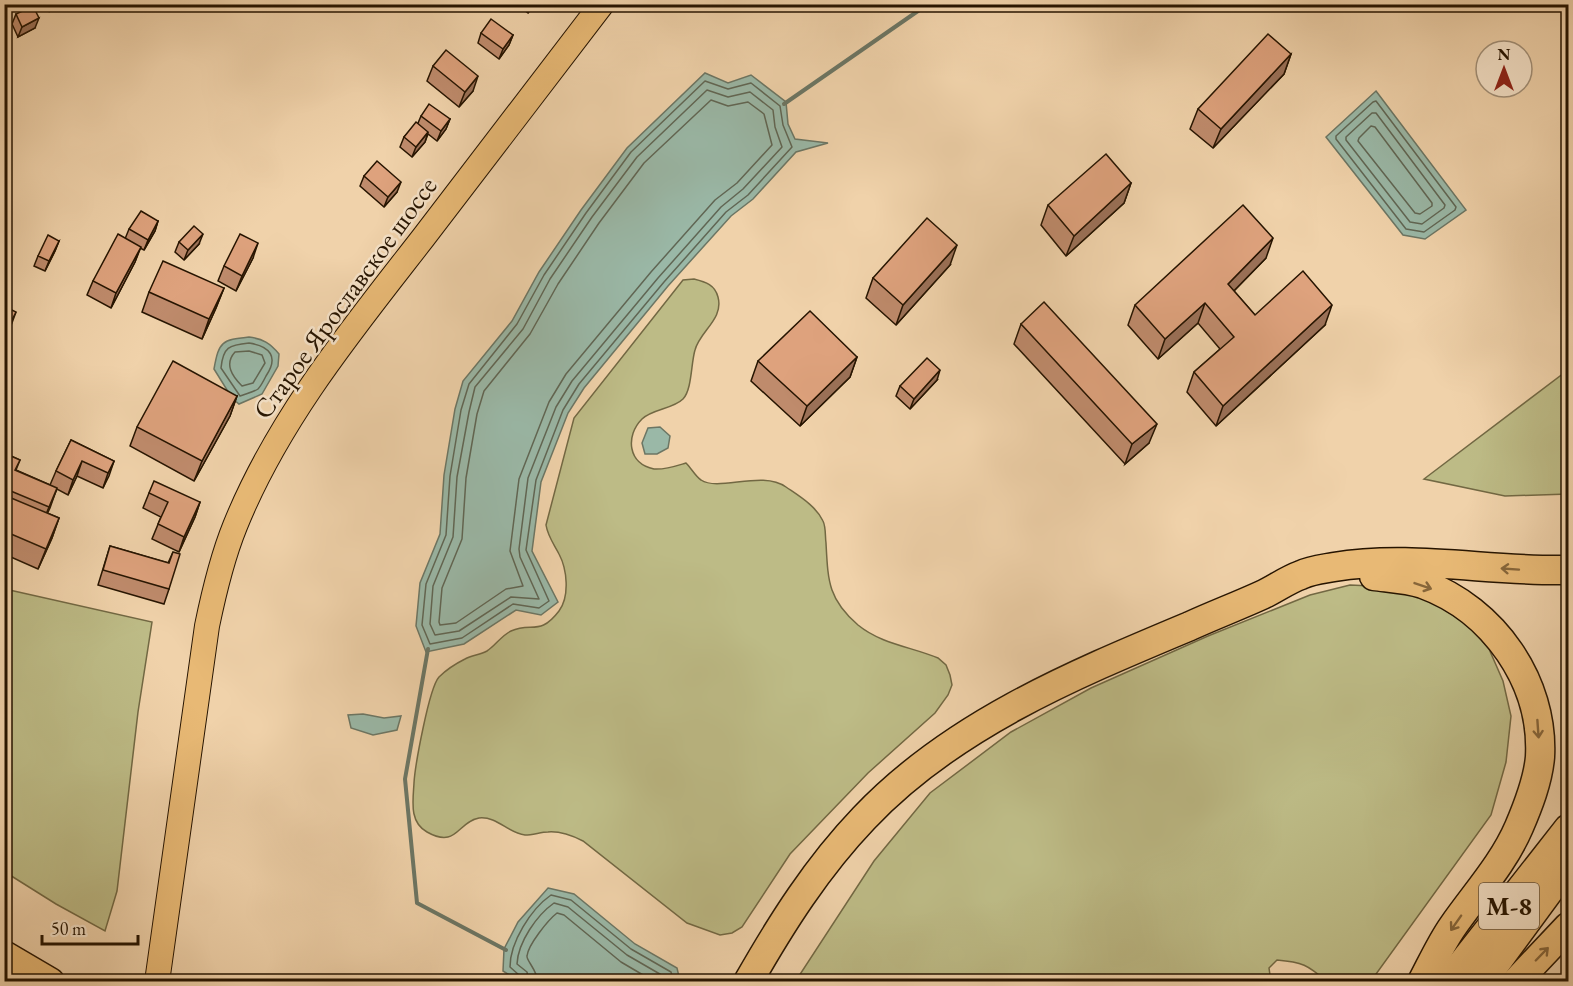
<svg xmlns="http://www.w3.org/2000/svg" width="1573" height="986" viewBox="0 0 1573 986" font-family="'EB Garamond',serif">
<style>
.green{fill:#bdbb86;stroke:#726843;stroke-width:1.5}
.water{fill:#9ab8a7;stroke:#6c7664;stroke-width:1.5}
.lines{fill:none;stroke-linecap:round;stroke-linejoin:round}
.shore{stroke:#606654;stroke-width:1.5}
.stream{stroke:#6c7664;stroke-width:4}
.major-casing{stroke:#261400;stroke-width:26}
.highway-casing{stroke:#261400;stroke-width:31}
.major{stroke:#e8b975;stroke-width:24}
.highway{stroke:#e8b975;stroke-width:28}
.wall{fill:#bf8b6c;stroke:#261400;stroke-width:1.5}
.shaded-wall{fill:#9b7158;stroke:#261400;stroke-width:1.5}
.building{fill:#dea27d;stroke:#261400;stroke-width:1.5}
.oneway{stroke:#87663a}
.labels{text-anchor:middle;stroke-width:5;stroke-linejoin:round;paint-order:stroke}
.shield{fill:#f5e2c8;stroke:#64523c;stroke-width:1.5}
.shield-label{font-size:26px;font-weight:bold;fill:#261400}
.street-label{font-size:27px;fill:#261400;stroke:#f5e2c8}
</style>
<rect width="100%" height="100%" fill="#f0d2aa"/>
<filter id="stains"><feTurbulence type="fractalNoise" baseFrequency=".00333" numOctaves="4"/><feColorMatrix values="0 0 0 0 .2 0 0 0 0 .09 0 0 0 0 .02 0 0 0 .5 -.17"/></filter>
<radialGradient id="worn" r=".72"><stop offset=".6" stop-color="#630" stop-opacity="0"/><stop offset="1" stop-color="#630" stop-opacity=".3"/></radialGradient>
<g class="green">
<path d="M694,279c12,3 21,6 24,18 6,22 -18,34 -23,53 -4,13 -3,40 -12,49 -10,10 -31,10 -41,20 -17,17 -14,45 12,50 11,1 22,-3 32,-6 5,5 10,14 15,17 18,12 61,-10 85,7 13,9 30,19 37,34 3,6 2,15 3,22 2,38 2,56 32,82 23,19 54,22 80,33l8,7 4,10 2,10 -4,10 -13,18 -67,60 -78,81 -48,73 -10,6 -12,2 -33,-12 -104,-82c-10,-5 -23,-10 -35,-9 -7,0 -15,3 -23,3 -17,-2 -28,-19 -46,-17 -22,4 -22,31 -52,14 -18,-10 -14,-31 -13,-49 1,-17 15,-95 25,-106 6,-6 18,-14 26,-18 7,-4 15,-4 22,-8 8,-5 15,-16 24,-20 21,-9 29,5 48,-20 11,-15 8,-42 0,-57 -5,-10 -11,-17 -13,-29l28,-107 109,-138z"/>
<path d="M1568,370v124l-63,2 -81,-17z"/>
<path d="M1350,585l44,2 33,11 41,27 21,24 14,32 8,35 -5,46 -15,53 -120,166h-45c-18,-16 -24,-19 -49,-21l-8,8 2,14h-476l79,-121 56,-68 81,-61 80,-44 117,-52 102,-41z"/>
<path d="M5,589l147,33 -14,90 -21,179 -12,40 -49,-27 -51,-32z"/>
</g>
<g class="water">
<path d="M705,73l23,10 23,-8 35,27 2,22 7,15 33,4 -32,9 -43,47 -22,17 -63,70 -84,102 -16,25 -27,69 -9,69 26,51 -17,13 -25,-5 -52,34 -38,8 -10,-26 4,-43 20,-49 4,-59 11,-66 8,-28 49,-60 27,-49 42,-62 46,-62z"/>
<path d="M1376,91l90,119 -41,29 -22,-4 -77,-98z"/>
<path d="M249,337c14,2 21,6 30,17l-1,12 -16,28 -23,10 -7,-6 -18,-29c5,-28 8,-29 35,-32z"/>
<path d="M660,427l10,9 -2,12 -11,6h-12l-3,-11 6,-15z"/>
<path d="M363,714l21,4 17,-2 -4,14 -24,5 -22,-7 -3,-13z"/>
<path d="M548,888l26,6 61,50 42,24 3,13h-161l-16,-10 1,-22 14,-27z"/>
</g>
<g class="lines">
<g class="shore">
<path d="M705,81l23,8 23,-6 29,23 3,19 9,22 -44,48 -22,17 -62,70 -85,102 -16,26 -27,70 -10,70 23,51 -10,7 -26,-4 -51,34 -32,6 -8,-19 4,-41 20,-49 4,-59 11,-66 8,-26 48,-60 27,-49 42,-62 45,-61z"/>
<path d="M707,90l21,7 22,-5 23,18 2,17 7,20 -39,42 -22,18 -63,71 -86,103 -16,26 -28,71 -9,71 1,8 19,42 -28,-2 -52,34 -24,4 -5,-11 3,-38 20,-49 4,-60 12,-65 6,-25 48,-58 27,-50 42,-62 45,-60z"/>
<path d="M711,100l17,6 20,-4 16,12 8,31 -35,38 -22,17 -64,72 -85,102 -17,28 -30,77 -9,72 13,35 -17,3 -50,34 -16,2 -1,-3 3,-34 20,-49 4,-61 11,-64 7,-23 46,-57 28,-50 41,-61 45,-60z"/>
<path d="M1376,101l80,106 -1,3 -31,22 -18,-3 -70,-90v-3l37,-34z"/>
<path d="M1372,113h4l69,92 -1,3 -22,16 -12,-2 -64,-82v-3z"/>
<path d="M1371,126l4,1 57,76v3l-12,8 -5,-1 -57,-72 1,-3z"/>
<path d="M249,343c21,3 30,14 17,33 -2,4 -5,10 -8,13 -4,3 -13,5 -18,7l-19,-28c2,-21 8,-23 28,-25z"/>
<path d="M249,351l13,4 3,8 -12,20 -11,3c-10,-10 -18,-22 -7,-34z"/>
<path d="M521,982l-2,-7 -9,-8c0,-25 21,-58 41,-72l20,5 60,49 40,23 3,10"/>
<path d="M529,982l-2,-10 -10,-8c1,-22 20,-49 37,-61l14,4 59,48 38,22 1,5"/>
<path d="M538,982c-1,-12 -12,-22 -11,-26 1,-11 21,-36 30,-43l7,2 57,47 34,20"/>
</g>
<g class="stream">
<path d="M784,104l144,-100"/>
<path d="M428,649l-23,130 12,124 89,47"/>
</g>
<g class="major-casing">
<path id="major" d="M157,982l50,-356c7,-34 15,-68 28,-100 43,-107 118,-198 188,-288 59,-78 119,-156 179,-234"/>
</g>
<g class="highway-casing">
<g id="highway">
<path d="M1374,576c15,2 34,3 49,8 71,26 121,98 117,173 -2,24 -12,49 -21,70 -16,37 -43,66 -66,99 -12,17 -21,37 -31,56"/>
<path d="M4,955l46,27"/>
<path d="M748,982c33,-58 69,-115 116,-164 88,-93 209,-143 326,-192 24,-11 48,-20 72,-31 13,-6 25,-15 39,-20 10,-5 22,-6 33,-8 78,-13 156,5 234,3"/>
<path d="M1448,982l120,-153"/>
<path d="M1482,982l86,-117"/>
<path d="M1516,982l52,-55"/>
</g>
</g>
<use href="#major" class="major"/>
<use href="#highway" class="highway"/>
</g>
<g class="wall">
<path d="M47,4h14l-11,7z"/>
<path d="M516,4h18l-6,9z"/>
<path d="M16,14l19,14 -17,9 -6,-13z"/>
<path d="M481,33l32,2 -4,10 -10,14 -21,-16z"/>
<path d="M1291,54l-7,20 -71,74 -23,-19 8,-20z"/>
<path d="M433,66l40,25 -14,16 -32,-26z"/>
<path d="M421,116l29,3 -4,10 -9,12 -9,-7 -3,8 -13,15 -12,-10 4,-10 14,-14z"/>
<path d="M364,176l33,16 -13,15 -24,-21z"/>
<path d="M1131,183l-7,20 -58,53 -25,-31 7,-20z"/>
<path d="M158,221l-3,10 -11,19 -4,-2 -5,14 -24,46 -24,-13 6,-14 32,-42 4,-10z"/>
<path d="M59,241l-4,10 -10,20 -11,-5 4,-10z"/>
<path d="M179,242l20,2 -15,16 -9,-8z"/>
<path d="M253,258l-17,33 -18,-10 6,-15z"/>
<path d="M1266,258l-32,33 21,24 70,10 -109,101 -29,-34 7,-20 26,-23 -22,-26 -40,36 -30,-34 7,-20z"/>
<path d="M950,265l-54,60 -30,-27 7,-20z"/>
<path d="M224,288l-8,20 -14,31 -60,-27 7,-20z"/>
<path d="M1021,324l128,119 -24,21 -111,-120z"/>
<path d="M857,357l-7,20 -50,49 -49,-45 7,-20z"/>
<path d="M937,380l-27,29 -14,-13 4,-10z"/>
<path d="M237,396l-7,20 -36,65 -64,-35 7,-19z"/>
<path d="M71,440l43,21 -11,27 -26,-12 -9,19 -11,-6 -10,24 12,5 -7,20 -14,31 -34,-15v-101l16,7 -4,10 34,15 6,-14z"/>
<path d="M149,493l51,9 -5,15 -16,35 -27,-13 9,-22 -18,-9z"/>
<path d="M110,546l58,17 5,-11 -4,37 -5,15 -66,-19z"/>
</g>
<g class="shaded-wall">
<path d="M52,4h9l-11,7z"/>
<path d="M531,4h3l-6,9z"/>
<path d="M39,18l-4,10 -17,9 4,-10z"/>
<path d="M513,35l-4,10 -10,14 4,-10z"/>
<path d="M1291,54l-7,20 -71,74 8,-19z"/>
<path d="M478,76l-5,15 -14,16 6,-15z"/>
<path d="M450,119l-4,10 -9,12 4,-10z"/>
<path d="M428,132l-3,10 -13,15 4,-10z"/>
<path d="M401,182l-4,10 -13,15 4,-10z"/>
<path d="M1131,183l-7,20 -58,53 8,-20z"/>
<path d="M158,221l-3,10 -11,19 4,-10z"/>
<path d="M203,234l-4,10 -15,16 4,-10z"/>
<path d="M1273,238l-7,20 -45,46 7,-20z"/>
<path d="M59,241l-4,10 -10,20 4,-10z"/>
<path d="M258,243l-5,15 -17,33 6,-15z"/>
<path d="M957,245l-7,20 -54,60 7,-20z"/>
<path d="M141,247l-6,15 -24,46 5,-15z"/>
<path d="M224,288l-8,20 -14,31 7,-20z"/>
<path d="M1205,303l-7,20 -40,36 7,-20z"/>
<path d="M1332,305l-7,20 -109,101 7,-20z"/>
<path d="M16,312l-7,19 -5,9v-5z"/>
<path d="M857,357l-7,20 -50,49 7,-20z"/>
<path d="M940,370l-3,10 -27,29 4,-10z"/>
<path d="M237,396l-7,20 -36,65 8,-20z"/>
<path d="M1157,424l-8,19 -24,21 7,-20z"/>
<path d="M82,461l-5,15 -9,19 5,-15z"/>
<path d="M114,461l-5,15 -6,12 5,-15z"/>
<path d="M57,488l-7,20 -9,19 8,-20z"/>
<path d="M200,502l-5,15 -16,35 5,-15z"/>
<path d="M59,518l-7,20 -14,31 8,-20z"/>
</g>
<g class="building">
<path d="M33,6l6,12 -17,9 -6,-13z"/>
<path d="M491,19l22,16 -10,14 -22,-16z"/>
<path d="M1268,34l23,20 -70,75 -23,-20z"/>
<path d="M446,50l32,26 -13,16 -32,-26z"/>
<path d="M429,104l21,15 -9,12 -20,-15z"/>
<path d="M416,122l12,10 -12,15 -12,-10z"/>
<path d="M1106,154l25,29 -57,53 -26,-31z"/>
<path d="M377,161l24,21 -13,15 -24,-21z"/>
<path d="M1243,205l30,33 -45,46 27,31 48,-44 29,34 -109,101 -29,-34 40,-35 -29,-34 -40,36 -30,-34z"/>
<path d="M141,211l17,10 -10,19 -19,-11z"/>
<path d="M927,218l30,27 -54,60 -30,-27z"/>
<path d="M194,226l9,8 -15,16 -9,-8z"/>
<path d="M118,234l23,13 -25,46 -23,-12z"/>
<path d="M240,234l18,9 -16,33 -18,-10z"/>
<path d="M48,235l11,6 -10,20 -11,-5z"/>
<path d="M163,261l61,27 -15,31 -60,-27z"/>
<path d="M1044,302l113,122 -25,20 -111,-120z"/>
<path d="M4,306l12,6 -12,23z"/>
<path d="M810,311l47,46 -50,49 -49,-45z"/>
<path d="M927,358l13,12 -26,29 -14,-13z"/>
<path d="M173,361l64,35 -35,65 -65,-34z"/>
<path d="M71,440l43,21 -6,12 -26,-12 -9,19 -17,-9z"/>
<path d="M4,453l16,7 -5,10 42,18 -8,19 -43,-18 -2,4z"/>
<path d="M154,481l46,21 -16,35 -26,-13 10,-22 -19,-9z"/>
<path d="M4,495l55,23 -13,31 -42,-18z"/>
<path d="M110,546l59,17 4,-11 7,2 -11,35 -66,-19z"/>
</g>
<defs><path id="oneway-shaft" d="M-6 0H5M1.5-3L5.5 0L1.5 3" fill="none" stroke-width="1.6" stroke-linecap="round" stroke-linejoin="round" transform="scale(1.5)"/></defs>
<g class="oneway">
<use href="#oneway-shaft" transform="translate(1510 569) rotate(-176)"/>
<use href="#oneway-shaft" transform="translate(1423 586) rotate(19)"/>
<use href="#oneway-shaft" transform="translate(1538 729) rotate(86)"/>
<use href="#oneway-shaft" transform="translate(1456 923) rotate(125)"/>
<use href="#oneway-shaft" transform="translate(1542 954) rotate(-46)"/>
</g>
<g class="labels">
<rect class="shield" x="1479" y="883" width="60" height="46" rx="4.5"/>
<g class="shield-label">
<text x="1509" y="915">М-8</text>
</g>
<g class="street-label">
<text transform="translate(345 298) rotate(-54)" y="9">Старое Ярославское шоссе</text>
</g>
</g>
<rect width="1573" height="986" fill="none" stroke="#f0d2aa" stroke-width="24"/>
<rect x="6" y="6" width="1561" height="974" fill="none" stroke="#261400" stroke-width="3"/>
<rect x="12" y="12" width="1549" height="962" fill="none" stroke="#261400" stroke-width="1.5"/>
<g transform="translate(1504 69)"><circle r="28" fill="#f5e2c8" stroke="#a29078" stroke-width="1.5"/>
<path d="M0-4.5L10 22L0 15L-10 22Z" fill="#8f2418"/>
<text y="-9" font-size="16" font-weight="bold" text-anchor="middle" fill="#261400">N</text>
</g>
<path d="M42 935v9h96v-9" fill="none" stroke="#261400" stroke-width="3"/>
<text x="51" y="935" font-size="18" fill="#261400" stroke="#f5e2c8" stroke-width="4.5" paint-order="stroke">50 m</text>
<rect width="100%" height="100%" filter="url(#stains)"/>
<rect width="100%" height="100%" fill="url(#worn)"/>
</svg>
